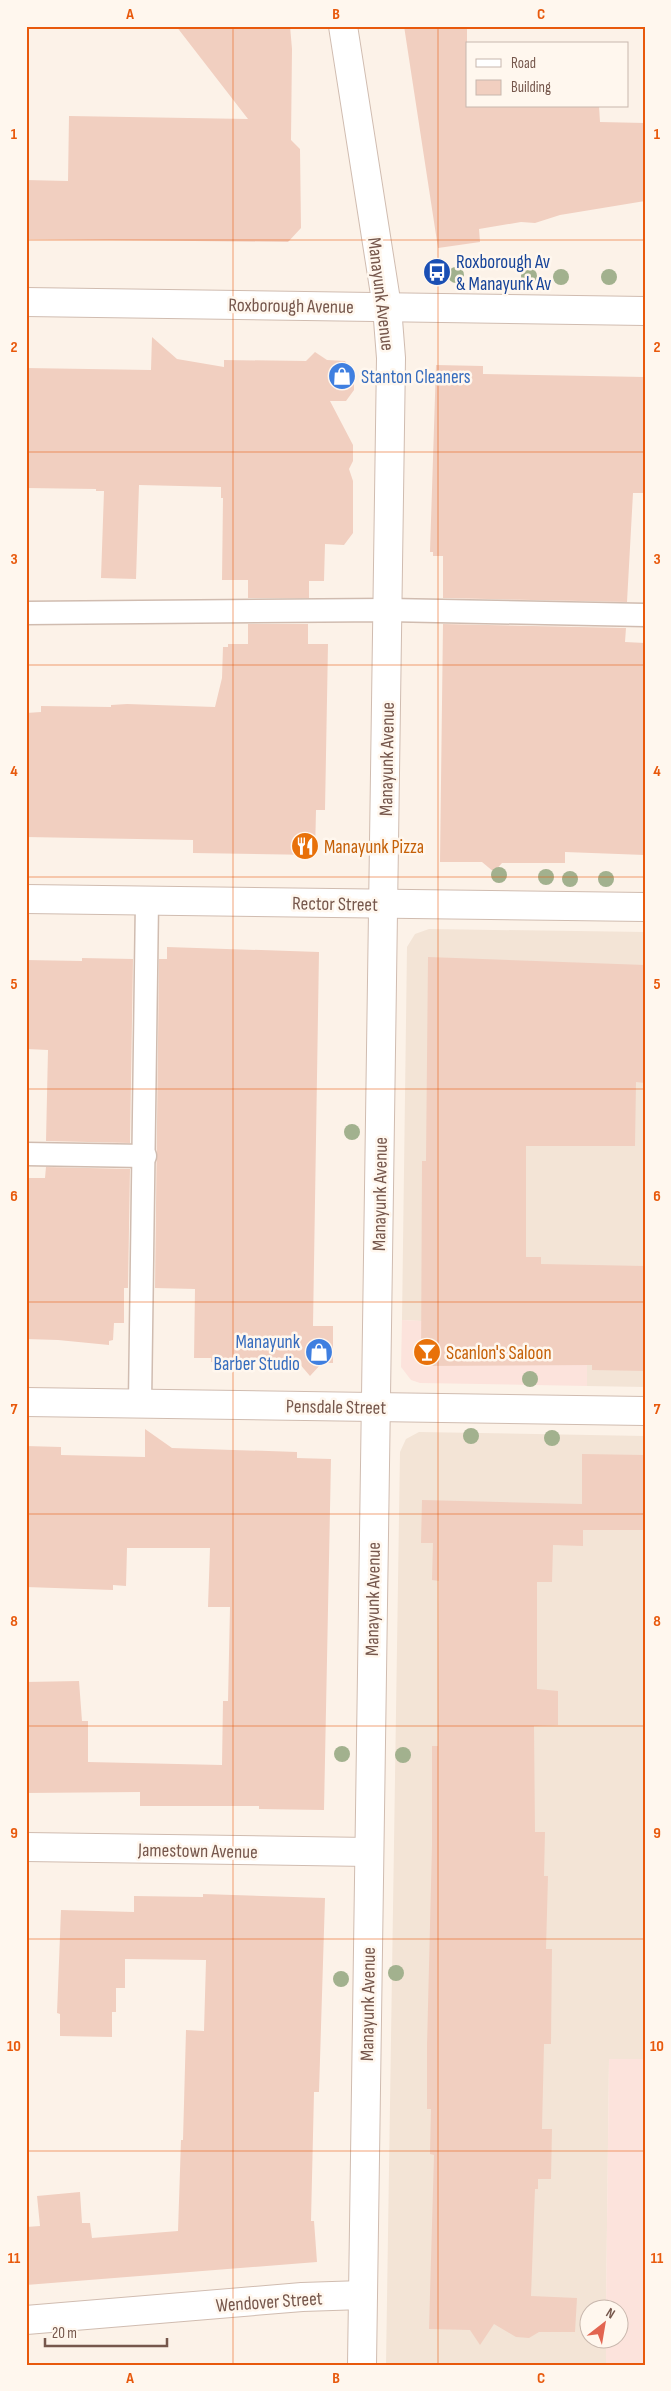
<svg xmlns="http://www.w3.org/2000/svg" width="671" height="2391" viewBox="0 0 671 2391" font-family="'Sofia Sans Condensed',sans-serif">
<style>
.residential{fill:#f3e4d6}
.commercial{fill:#fce3dc}
.building{fill:#f1cfc0}
.lines{fill:none;stroke-linecap:round;stroke-linejoin:round}
.service-casing{stroke:#d0bcb0;stroke-width:25}
.minor-casing{stroke:#d0bcb0;stroke-width:30}
.tertiary-casing{stroke:#d0bcb0;stroke-width:30}
.service{stroke:#fff;stroke-width:22}
.minor{stroke:#fff;stroke-width:28}
.tertiary{stroke:#fff;stroke-width:28}
.tree{fill:#a2b18e}
.grid{fill:none;stroke:#e8590c;stroke-width:1;stroke-opacity:0.55}
.labels{text-anchor:middle;stroke-width:5;stroke-linejoin:round;paint-order:stroke}
.transit-label{font-size:19px;fill:#164399;stroke:#fff7ee;text-anchor:start}
.street-label{font-size:19px;fill:#76574c;stroke:#fff7ee}
.shop-label{font-size:19px;fill:#366cbe;stroke:#fff7ee;text-anchor:start}
.food-label{font-size:19px;fill:#c56008;stroke:#fff7ee;text-anchor:start}
.neatline{fill:none;stroke:#e8590c;stroke-width:2}
.grid-label{font-size:16px;text-anchor:middle;font-weight:bold;fill:#e8590c}
</style>
<rect width="100%" height="100%" fill="#fcf2e8"/>
<g class="residential">
<path d="M429,929l216,3v455l-58,-1v-25l-166,-40 -19,-1 5,-373 8,-13z"/>
<path d="M419,1432l226,4v623h-36l-3,249h-18v30l18,1v26h-220l14,-913 6,-13z"/>
</g>
<g class="commercial">
<path d="M402,1320l19,1 166,40v25l-167,-3 -9,-3 -10,-13z"/>
<path d="M609,2059h36v306h-39v-26l12,-1v-30h-12z"/>
</g>
<g class="building">
<path d="M176,26h114l2,23 -1,91 9,9 1,79 -13,14 -262,-3v-59l42,1 1,-65 179,3z"/>
<path d="M404,26h63v80h132l1,16 45,1v78l-85,14 -25,8 -14,-1 -42,7 1,13 -42,6z"/>
<path d="M152,337l25,22 47,8v-7l82,1 9,-9 12,8 18,1 9,14v15l-8,11h-16l23,44v16l-4,8 4,12v52l-9,12 -19,-1 -1,37h-15v17h-61v-18h-26l1,-82h-2v-11l-82,-2 -3,94 -35,-1 3,-87h-8v-2l-69,-1 -1,-120 125,2z"/>
<path d="M436,365l47,1v8l162,3v116h-12l-6,109 -184,-4v-42h-10v-4h-3z"/>
<path d="M248,624h60v20h20l-3,166h-9l-1,45 -122,-2v-13l-167,-3v-124l15,-1v-6l70,1v-2l16,-1 88,3 7,-29 1,-31h5v-3h20z"/>
<path d="M443,624l183,4 -1,14 20,1v212l-80,-3v11h-63l-8,9 -12,-10h-42z"/>
<path d="M167,947l152,5 -6,374h20v37h-11l-12,13 -12,-14h-87v-4h-17l1,-69 -40,-1 4,-329h8z"/>
<path d="M428,957l217,8v118l-9,-1 -1,64h-109v111h15v7l104,2v105l-53,-1v-5l-171,1 1,-205h4z"/>
<path d="M82,958l51,1 -3,184 -84,-2 2,-91 -21,-1 -1,-4v-85l56,1z"/>
<path d="M46,1167l84,2 -2,119h-4v35h-10l-1,17 -4,1v4l-51,-5 -32,-1v-161h19z"/>
<path d="M145,1429l27,19 125,4v6l34,1 -7,351 -65,-1v-3h-119v-14l-114,1v-111l53,-1 3,40h6v41l134,3 1,-64h5l2,-94h-22l2,-59h-83l-1,38 -13,-1v5l-87,-3v-141l35,1v8l84,2z"/>
<path d="M582,1454l63,1v75h-62v16l-30,-1 -1,37h-15v107l21,2v34l-24,1 1,106h10l-1,44h4l-2,73h6l-1,95h-7l-2,85h10l-1,50h-13v10h-3l-4,107 46,2 -2,34h-36l-10,6 -13,-1 -22,-13 -14,21 -10,-15 -41,-1 5,-174 -4,-1 1,-45h-4v-63l5,-201v-99h6l1,-165 -7,-1 1,-37h-12l1,-43 160,4z"/>
<path d="M203,1894l122,4 -6,194h-5l-3,129h3l3,41 -291,23v-58l14,-1 -3,-30 43,-4 2,31h8l2,15 86,-7 3,-91h2l3,-110 18,1 2,-71 -81,-1v29h-9v24h-4v25l-52,-1v-22l-3,-1 4,-103 73,2v-16l69,1z"/>
</g>
<g class="lines">
<g class="service-casing">
<g id="service">
<path d="M26,613l362,-3 257,5"/>
<path d="M26,1154l119,2"/>
<path d="M140,1403l7,-502"/>
</g>
</g>
<g class="minor-casing">
<g id="minor">
<path d="M26,302l619,9"/>
<path d="M26,899l619,8"/>
<path d="M26,1402l619,9"/>
<path d="M26,1847l343,5"/>
<path d="M26,2320l276,-23 61,-2"/>
</g>
</g>
<g class="tertiary-casing">
<path id="tertiary" d="M343,26l44,281 4,51 -29,2007"/>
</g>
<use href="#service" class="service"/>
<use href="#minor" class="minor"/>
<use href="#tertiary" class="tertiary"/>
</g>
<g class="tree">
<circle cx="456" cy="275" r="8"/>
<circle cx="529" cy="276" r="8"/>
<circle cx="561" cy="277" r="8"/>
<circle cx="609" cy="277" r="8"/>
<circle cx="499" cy="875" r="8"/>
<circle cx="546" cy="877" r="8"/>
<circle cx="570" cy="879" r="8"/>
<circle cx="606" cy="879" r="8"/>
<circle cx="352" cy="1132" r="8"/>
<circle cx="530" cy="1379" r="8"/>
<circle cx="471" cy="1436" r="8"/>
<circle cx="552" cy="1438" r="8"/>
<circle cx="342" cy="1754" r="8"/>
<circle cx="403" cy="1755" r="8"/>
<circle cx="396" cy="1973" r="8"/>
<circle cx="341" cy="1979" r="8"/>
</g>
<path class="grid" d="M233,26v2339M438,26v2339M26,240h619M26,452h619M26,665h619M26,877h619M26,1089h619M26,1302h619M26,1514h619M26,1726h619M26,1939h619M26,2151h619"/>
<defs>
<g id="bus-disc" transform="scale(1.4375)"><circle r="9.5" fill="#1a4fb4" stroke="#fff7ee"/><path d="M-5-6H5V4H4V6H2V4H-2V6H-4V4H-5ZM-3.5-4V0h7V-4ZM-3.5 1.2v1.5H-2V1.2ZM2 1.2v1.5H3.5V1.2Z" fill="#fff"/></g>
<g id="shop-disc" transform="scale(1.4375)"><circle r="9.5" fill="#3f7fe0" stroke="#fff7ee"/><path d="M-5-2.5h2.3a2.7 3.5 0 0 1 5.4 0H5L5.5 6h-11ZM-1.5-2.5h3a1.5 2.3 0 0 0-3 0Z" fill="#fff"/></g>
<g id="restaurant-disc" transform="scale(1.4375)"><circle r="9.5" fill="#e8710a" stroke="#fff7ee"/><path d="M-5-6h1v4h1v-4h1v4h1v-4h1v5L-1.5 .5V6h-2V.5L-5-1ZM5-6V6H3V1.5H1.5Q1.5-4 5-6Z" fill="#fff"/></g>
<g id="bar-disc" transform="scale(1.4375)"><circle r="9.5" fill="#e8710a" stroke="#fff7ee"/><path d="M-6-5H6L.8 .8V4.5H3.5V6h-7V4.5H-.8V.8Z" fill="#fff"/></g>
</defs>
<g fill-rule="evenodd">
<use href="#bus-disc" x="437" y="272"/>
<use href="#shop-disc" x="342" y="376"/>
<use href="#restaurant-disc" x="305" y="846"/>
<use href="#shop-disc" x="319" y="1352"/>
<use href="#bar-disc" x="427" y="1352"/>
</g>
<g class="labels">
<g class="transit-label">
<text x="456" y="268">Roxborough Av<tspan x="456" dy="22">&amp; Manayunk Av</tspan></text>
</g>
<g class="street-label">
<text transform="translate(382 294) rotate(83)" y="7">Manayunk Avenue</text>
<text transform="translate(291 305) rotate(1)" y="7">Roxborough Avenue</text>
<text transform="translate(386 759) rotate(-89)" y="7">Manayunk Avenue</text>
<text transform="translate(335 903) rotate(1)" y="7">Rector Street</text>
<text transform="translate(379 1194) rotate(-89)" y="7">Manayunk Avenue</text>
<text transform="translate(336 1406) rotate(1)" y="7">Pensdale Street</text>
<text transform="translate(372 1599) rotate(-89)" y="7">Manayunk Avenue</text>
<text transform="translate(198 1850) rotate(1)" y="7">Jamestown Avenue</text>
<text transform="translate(367 2004) rotate(-89)" y="7">Manayunk Avenue</text>
<text transform="translate(269 2301) rotate(-4)" y="7">Wendover Street</text>
</g>
<g class="shop-label">
<text x="361" y="383">Stanton Cleaners</text>
<text x="300" y="1348" text-anchor="end">Manayunk<tspan x="300" dy="22">Barber Studio</tspan></text>
</g>
<g class="food-label">
<text x="324" y="853">Manayunk Pizza</text>
<text x="446" y="1359">Scanlon's Saloon</text>
</g>
</g>
<rect width="671" height="2391" fill="none" stroke="#fff7ee" stroke-width="55"/>
<rect x="466" y="42" width="162" height="65" fill="#fff7ee" stroke="#c8b7ad"/>
<rect x="476" y="59" width="25" height="8" fill="#ffffff" stroke="#c8b7ad"/>
<text x="511" y="68" font-size="15" fill="#76574c">Road</text>
<rect x="476" y="80" width="25" height="15" fill="#f1cfc0" stroke="#c8b7ad"/>
<text x="511" y="92" font-size="15" fill="#76574c">Building</text>
<g transform="translate(604 2324) rotate(31)"><circle r="24" fill="#fff7ee" stroke="#c8b7ad"/>
<path d="M0-4L9 19L0 12L-9 19Z" fill="#e26551"/>
<text y="-8" font-size="14" font-weight="bold" text-anchor="middle" fill="#76574c">N</text>
</g>
<path d="M45 2338v8h122v-8" fill="none" stroke="#76574c" stroke-width="2.5"/>
<text x="52" y="2338" font-size="15" fill="#76574c" stroke="#fff7ee" stroke-width="4" paint-order="stroke">20 m</text>
<rect x="28" y="28" width="616" height="2336" class="neatline"/>
<g class="grid-label">
<text x="130" y="19">A</text>
<text x="336" y="19">B</text>
<text x="541" y="19">C</text>
<text x="14" y="139">1</text>
<text x="657" y="139">1</text>
<text x="14" y="352">2</text>
<text x="657" y="352">2</text>
<text x="14" y="564">3</text>
<text x="657" y="564">3</text>
<text x="14" y="776">4</text>
<text x="657" y="776">4</text>
<text x="14" y="989">5</text>
<text x="657" y="989">5</text>
<text x="14" y="1201">6</text>
<text x="657" y="1201">6</text>
<text x="14" y="1414">7</text>
<text x="657" y="1414">7</text>
<text x="14" y="1626">8</text>
<text x="657" y="1626">8</text>
<text x="14" y="1838">9</text>
<text x="657" y="1838">9</text>
<text x="14" y="2051">10</text>
<text x="657" y="2051">10</text>
<text x="14" y="2263">11</text>
<text x="657" y="2263">11</text>
<text x="130" y="2383">A</text>
<text x="336" y="2383">B</text>
<text x="541" y="2383">C</text>
</g>
</svg>
